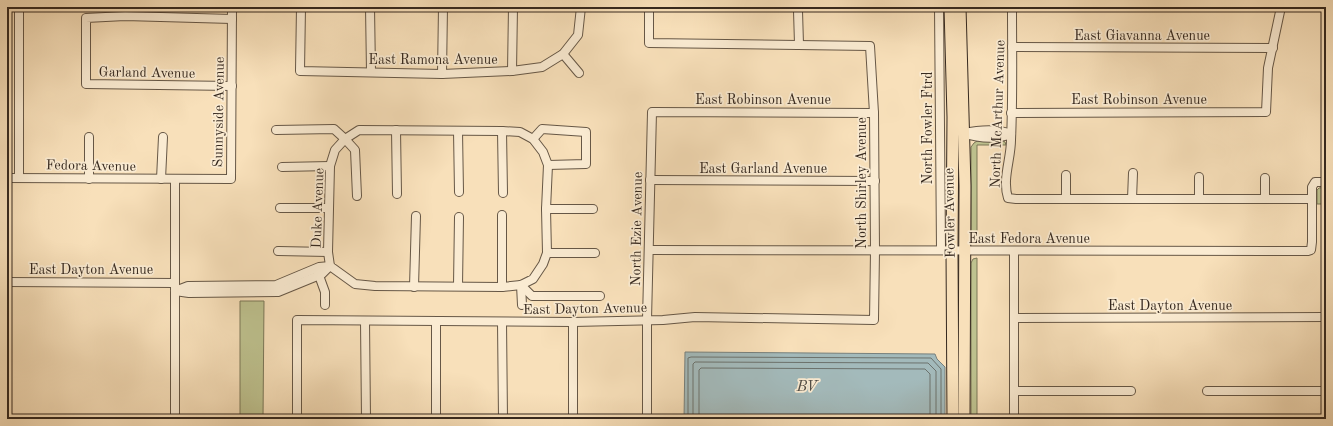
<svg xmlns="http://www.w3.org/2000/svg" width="1333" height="426" viewBox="0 0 1333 426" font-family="'Old Standard TT',serif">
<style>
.green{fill:#bec28f;stroke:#7a7657}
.water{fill:#a3babb;stroke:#77807d}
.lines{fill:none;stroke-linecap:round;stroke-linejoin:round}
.shore{stroke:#6c726d;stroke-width:1}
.minor-casing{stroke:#665746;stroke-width:10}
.major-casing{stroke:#36291f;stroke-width:13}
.minor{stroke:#faebd2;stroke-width:8}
.major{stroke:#f8e0ba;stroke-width:11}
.labels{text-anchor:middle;stroke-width:3.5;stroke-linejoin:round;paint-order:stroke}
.street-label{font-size:14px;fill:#36291f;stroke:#faebd2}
.water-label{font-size:15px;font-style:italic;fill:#514d46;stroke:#faebd2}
</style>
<rect width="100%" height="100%" fill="#f8e0ba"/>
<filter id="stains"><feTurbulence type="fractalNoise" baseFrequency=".005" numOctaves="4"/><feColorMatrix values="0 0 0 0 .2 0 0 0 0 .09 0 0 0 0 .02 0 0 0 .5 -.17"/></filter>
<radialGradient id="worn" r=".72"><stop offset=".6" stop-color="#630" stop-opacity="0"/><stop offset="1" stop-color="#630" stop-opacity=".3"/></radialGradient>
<g class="green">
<path d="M977,141h26l2,1 1,3h-29v99l-4,-2 -2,-4v-91l3,-4z"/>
<path d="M1326,187v17h-9v-14l2,-2z"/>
<path d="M977,258v159l1,2h-7v-156l2,-4z"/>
<path d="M240,301h24l-1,118h-23z"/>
</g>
<path class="water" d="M685,352l250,2 2,5 8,8v52h-261z"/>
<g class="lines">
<g class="shore">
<path d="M688,419v-61l3,-1 240,1 10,11v50"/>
<path d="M693,419v-55l2,-2 233,1 8,8v48"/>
<path d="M699,419v-49l2,-2 224,1 5,5v45"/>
</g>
<g class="minor-casing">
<g id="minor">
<path d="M19,7v171"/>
<path d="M301,7l-1,64 142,3 70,-3 30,-4 21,-13 15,-19 3,-28"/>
<path d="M370,7l1,65"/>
<path d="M939,7l2,243"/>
<path d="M1012,7c0,44 1,89 -1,133 0,19 -9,39 -3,58l8,1h295"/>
<path d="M798,11l1,33"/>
<path d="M1012,47l261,1"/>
<path d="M563,54l16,19"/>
<path d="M512,71l1,-64"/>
<path d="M442,74l1,-67"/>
<path d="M232,86l-146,-2v-66l39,-2 107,3"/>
<path d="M1011,113l255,-1 2,-44 13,-61"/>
<path d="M276,130l58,-1 11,10 10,11 2,46"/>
<path d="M359,130l143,1 18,1 13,7 10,13 5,13 -2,44 1,44 -4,11 -10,15 -12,6 -19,2 -127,-1 -20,-2 -25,-18 -2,-14 2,-86 5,-16 10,-11z"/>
<path d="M396,130l1,64"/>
<path d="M458,131l1,61"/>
<path d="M502,131l1,62"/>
<path d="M962,133c16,5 34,7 49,1"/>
<path d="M963,133c15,-3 34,-5 48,1"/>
<path d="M89,137v42"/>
<path d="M533,139l9,-10 44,3v32l-38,1"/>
<path d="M282,167l48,-1"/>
<path d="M1066,175v24"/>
<path d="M7,178l224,1 1,-172"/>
<path d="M161,179l2,-42"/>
<path d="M650,180l225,1"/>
<path d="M1132,199l1,-26"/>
<path d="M1199,199v-22"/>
<path d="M1265,199v-21"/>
<path d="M280,208h48"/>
<path d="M546,209h47"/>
<path d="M502,215v72"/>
<path d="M650,250l658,1 3,-1 1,-8v-55l3,-5h11"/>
<path d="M278,251l50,1"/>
<path d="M547,253h48"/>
<path d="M317,270l8,22v13"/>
<path d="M7,282l168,1"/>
<path d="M521,285l11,11h68"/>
<path d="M521,285l1,20"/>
<path d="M458,286l1,-69"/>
<path d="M414,287l2,-71"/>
<path d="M175,291l14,2 89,-1 44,-18 8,-8"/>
<path d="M175,291l13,-5 88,-1 43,-18 11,-1"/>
<path d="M1014,318l312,-1"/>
<path d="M365,321l1,98"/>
<path d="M502,322l1,97"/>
<path d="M573,322v97"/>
<path d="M1014,391h117"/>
<path d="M1207,391h119"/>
<path d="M175,419v-239"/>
<path d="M297,419v-99l276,2 90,-2 32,-3 179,3 1,-69 -1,-138 -4,-67 -221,-3v-36"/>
<path d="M436,419v-97"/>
<path d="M647,419v-99l5,-208 222,1"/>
<path d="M1014,419v-168"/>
</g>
</g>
<g class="major-casing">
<g id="major">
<path d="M950,7l3,110 -1,133 1,169"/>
<path d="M960,7l5,179 -1,233"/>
</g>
</g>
<use href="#minor" class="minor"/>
<use href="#major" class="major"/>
</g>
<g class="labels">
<g class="street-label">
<text x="1142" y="40">East Giavanna Avenue</text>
<text x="433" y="64">East Ramona Avenue</text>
<text transform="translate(147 72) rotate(1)" y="5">Garland Avenue</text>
<text x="763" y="104">East Robinson Avenue</text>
<text x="1139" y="104">East Robinson Avenue</text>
<text transform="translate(218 112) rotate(-89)" y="5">Sunnyside Avenue</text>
<text transform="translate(997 114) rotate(-88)" y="5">North McArthur Avenue</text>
<text transform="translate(927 128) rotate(-90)" y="5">North Fowler Ftrd</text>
<text transform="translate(91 165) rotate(1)" y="5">Fedora Avenue</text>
<text x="763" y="173">East Garland Avenue</text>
<text transform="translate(861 183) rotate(-90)" y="5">North Shirley Avenue</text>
<text transform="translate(317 208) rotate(-88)" y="5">Duke Avenue</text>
<text transform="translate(949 213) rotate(-91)" y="5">Fowler Avenue</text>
<text transform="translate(636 229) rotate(-89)" y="5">North Ezie Avenue</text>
<text x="1029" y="243">East Fedora Avenue</text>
<text x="91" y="274">East Dayton Avenue</text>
<text x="1170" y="310">East Dayton Avenue</text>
<text transform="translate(585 308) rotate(-1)" y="5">East Dayton Avenue</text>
</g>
<g class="water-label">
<text x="807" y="391">BV</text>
</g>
</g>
<rect width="1333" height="426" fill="none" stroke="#f8e0ba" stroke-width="24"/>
<rect x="8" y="8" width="1317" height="410" fill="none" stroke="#36291f" stroke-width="2"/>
<rect x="12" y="12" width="1309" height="402" fill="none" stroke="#36291f"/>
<rect width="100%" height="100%" filter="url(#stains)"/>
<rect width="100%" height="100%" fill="url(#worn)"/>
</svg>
